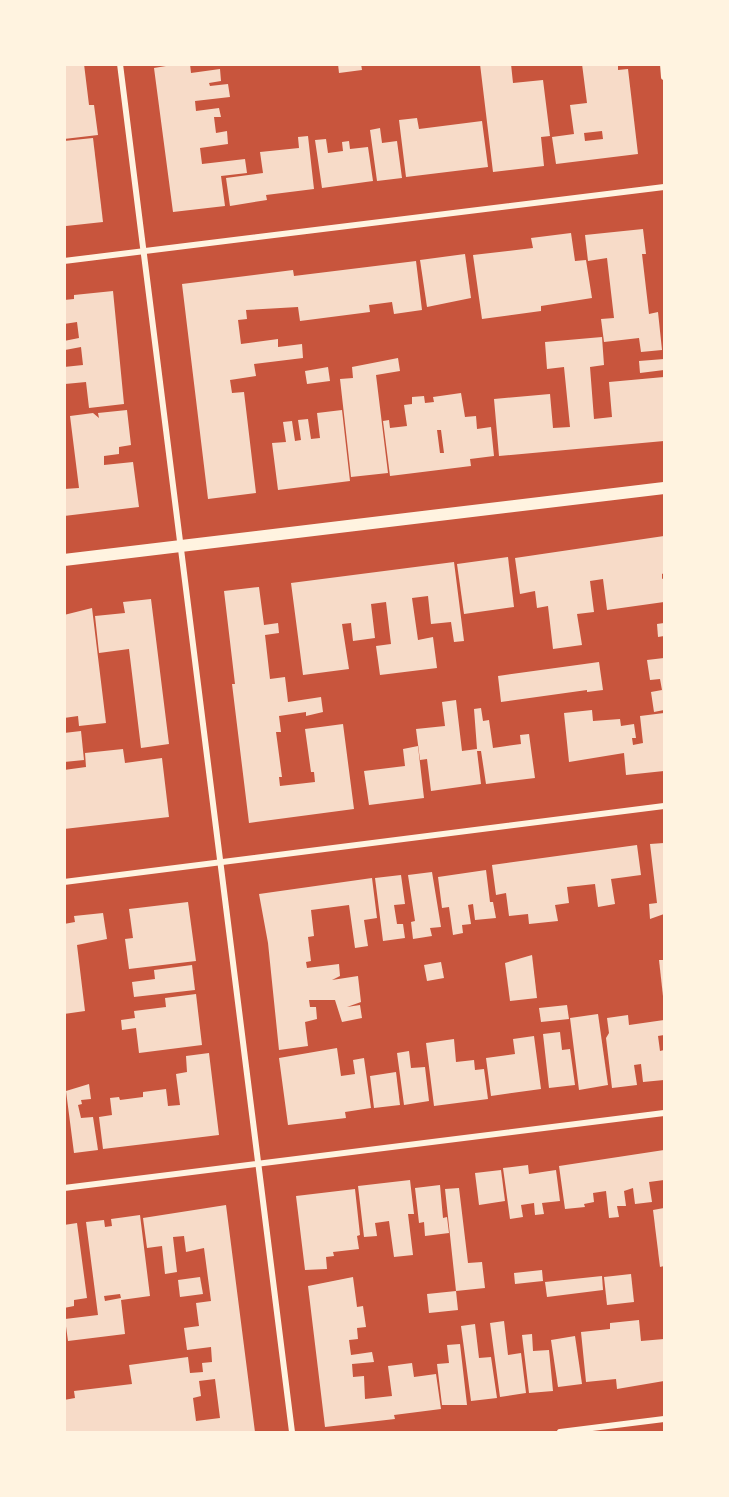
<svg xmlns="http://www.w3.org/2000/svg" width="729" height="1497" viewBox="0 0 729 1497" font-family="Manrope,sans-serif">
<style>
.building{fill:#f7dbc8;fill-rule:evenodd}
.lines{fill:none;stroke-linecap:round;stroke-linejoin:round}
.minor{stroke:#fff3e0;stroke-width:6}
.secondary{stroke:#fff3e0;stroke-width:12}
</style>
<rect width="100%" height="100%" fill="#c8553d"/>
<g class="building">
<path d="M64,64h20l5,41h5l4,30 -34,4z"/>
<path d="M178,64h12l1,9 29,-4 1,12 -12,2 1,3 18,-2 2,13 -35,4 1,10 23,-3 2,9h-7l2,16 11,-2 1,13 -28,4 2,16 43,-5 2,14 -26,3 4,30 -52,6 -19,-144z"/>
<path d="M338,64h23l1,6 -23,3z"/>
<path d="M480,64h31l2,19 30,-3 7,56 -9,1 3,29 -51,6z"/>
<path d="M582,64h36v6l10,-1 10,85 -82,10 -4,-27 22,-3 -4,-29 17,-2zM602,131l1,8 -18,2 -1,-8z"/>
<path d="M417,118l2,11 63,-8 6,46 -82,10 -7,-57z"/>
<path d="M380,128l2,15 15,-2 5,37 -25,3 -7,-51z"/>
<path d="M308,136l6,53 -48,6 1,5 -37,6 -4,-28 37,-5 -3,-21 39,-4 -1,-11z"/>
<path d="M93,138l10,84 -37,4 -2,-85z"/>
<path d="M326,139l2,14 15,-2 -1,-9 7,-1 1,8 18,-2 5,34 -51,7 -7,-48z"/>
<path d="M643,229l3,25h-4l7,60 9,-2 4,38 -21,2 -2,-14 -35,4 -3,-23 13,-1 -7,-60 -19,3 -3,-26z"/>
<path d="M571,233l4,28 11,-1 6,38 -51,8v5l-59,8 -9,-64 60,-7 -2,-10z"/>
<path d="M465,254l6,44 -44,9 -7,-47z"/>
<path d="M416,261l6,49 -28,4 -2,-12 -23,3 1,7 -70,9 -2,-14 -52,3 1,9 -9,1 3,24 37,-5v8l24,-3 1,14 -49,6 2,12 -26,4 2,13 12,-1 12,101 -48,6 -26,-215 111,-14 1,6z"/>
<path d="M113,291l11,113 -35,4 -3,-26 -21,2 -1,-17 19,-2 -2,-18 -16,3 -1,-9 15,-3 -2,-16 -13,2v-24l10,-1v-4z"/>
<path d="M602,337l2,28 -14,2 4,52 18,-2 -3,-35 55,-5v64l-165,15 -5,-57 56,-5 3,34 17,-1 -6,-60 -17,2 -2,-27z"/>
<path d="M398,358l2,13 -24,4 12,98 -37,4 -11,-98 13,-1 -1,-11z"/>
<path d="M664,359v11l-24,3 -1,-12z"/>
<path d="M328,367l2,14 -23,3 -2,-13z"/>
<path d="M461,393l4,24 11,-1 1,13 14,-2 3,29 -24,3 1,7 -81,10 -7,-55 6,-1 1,8 17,-2 -3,-21 8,-1v-7l12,-1 1,7 9,-1 -1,-5zM437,430h4l3,23h-4z"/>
<path d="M127,410l4,35 -12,2v7l-15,2v9l29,-3 6,45 -75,9v-27l15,-1 -9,-72 23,-3 6,5 -1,-5z"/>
<path d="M342,410l8,71 -72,9 -6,-47 14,-1 -3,-20 9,-1 3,20 6,-1 -3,-20 10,-1 3,20 9,-1 -3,-25z"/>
<path d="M664,536v37l-2,1v5l2,-1v24l-57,8 -4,-31 -13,2 4,31 -17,2 5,31 -29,4 -5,-43 -11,2 -2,-17 -15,3 -5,-36z"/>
<path d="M508,557l6,50 -50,7 -7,-50z"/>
<path d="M454,562l10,79 -10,1 -3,-20 -20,2 -3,-28 -16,2 6,42 15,-3 4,31 -57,7 -4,-29 15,-2 -5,-42 -15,2 4,34 -22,3 -2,-18 -9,1 7,45 -46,6 -12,-92z"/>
<path d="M259,587l5,38 14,-2 1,10 -14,2 5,44 15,-2 3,25 33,-5 2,15 -17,4v-4l-27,4 2,16h-5l6,45h-3l1,9 35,-4 -1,-10h-3l-6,-43 38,-5 11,85 -105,14 -17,-139h3l-11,-93z"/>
<path d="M151,599l18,145 -28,4 -12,-99 -30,4 -4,-37 30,-3 -2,-11z"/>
<path d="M92,608l14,115 -27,3 -1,-10 -14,2v-103z"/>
<path d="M664,623v13l-6,1 -1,-13z"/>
<path d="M664,658v52l-10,2 -3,-20 11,-2 -2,-11 -10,1 -3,-20z"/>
<path d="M599,662l4,28 -16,2v-2l-86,12 -3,-26z"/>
<path d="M456,700l6,51 15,-2 -3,-40 7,-1 2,13 6,-1 4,28 28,-4 -1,-9 9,-1 6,44 -49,6 -5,-33h-4l4,33 -50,7 -4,-32 -7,1 -4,-31 29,-3 -3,-24z"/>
<path d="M592,710l1,11 27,-2 1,7 13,-2 2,14h-4l1,7 10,-2 -3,-27 24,-3v58l-38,4 -2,-22 -55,9 -5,-49z"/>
<path d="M81,731l3,29 -20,2v-29z"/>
<path d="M418,746l6,52 -55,7 -5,-34 41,-5 -2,-17z"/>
<path d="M123,749l2,14 37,-5 7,59 -105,12v-59l22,-3 -1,-14z"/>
<path d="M664,843v71l-14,5 -1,-15 8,-1 -7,-59z"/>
<path d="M637,845l4,30 -30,4 4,25 -17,3 -3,-23 -28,3 2,16 -14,2 3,16 -29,3 -1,-10 -19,2 -3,-23 -10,2 -4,-30z"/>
<path d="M486,870l4,32h3l3,16 -21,2 -2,-16 -5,1 3,19 -9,1 1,8 -10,2 -4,-28 -7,1 -4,-31z"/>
<path d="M432,872l9,55 -11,1 2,8 -19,3 -2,-17 4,-1 -7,-46z"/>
<path d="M401,875l4,29 -11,1 3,19h6l2,14 -22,3 -8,-63z"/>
<path d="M372,878l5,40 -13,2 4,26 -13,2 -6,-43 -38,5 3,26 -6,1 3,24 -5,1 1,6 32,-4 1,12 -8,4 26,-4 3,26 -14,5 13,-2 2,13 -20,4 -7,-22h-26l1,7h6l1,12 -12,3 3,24 -29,4 -11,-107 -9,-49z"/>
<path d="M188,902l8,59 -67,8 -4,-30 8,-1 -4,-29z"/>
<path d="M103,913l4,26 -30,6 8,66 -21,3v-90l11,-2 -1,-6z"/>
<path d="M532,955l5,43 -27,3 -5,-38z"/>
<path d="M659,960h5v36h-1z"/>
<path d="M441,962l3,16 -17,3 -3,-16z"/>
<path d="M192,965l3,25 -61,7 -2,-15 23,-3 -1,-9z"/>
<path d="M196,994l6,51 -63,8 -3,-25 -14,2 -1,-10 14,-2 -1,-7 32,-4 -1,-9z"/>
<path d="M567,1005l2,14 -28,3 -2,-14z"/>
<path d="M598,1014l10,71 -29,5 -9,-72z"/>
<path d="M628,1015l1,10 35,-5v15l-6,1 2,15 4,-1v30l-21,2 -2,-18 -7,1 3,20 -25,3 -6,-50 3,-5 -2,-15z"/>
<path d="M560,1032l2,18 8,-1 5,36 -26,3 -6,-54z"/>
<path d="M534,1036l7,53 -50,7 -5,-38 29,-4 -2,-15z"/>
<path d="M454,1039l2,23 18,-2 1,10 9,-1 4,30 -54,7 -8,-63z"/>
<path d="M337,1048l4,28 14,-2 -2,-14 11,-2 7,50 -26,4 1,6 -58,7 -9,-67z"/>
<path d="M409,1051l2,17 14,-1 4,34 -25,4 -7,-52z"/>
<path d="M209,1053l10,82 -116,14 -4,-32 13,-2 -2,-17 9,-1 1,3 23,-3v-5l23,-3 2,17 12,-1 -4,-31 11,-2 -1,-16z"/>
<path d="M396,1072l4,33 -26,3 -4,-32z"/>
<path d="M89,1084l2,15 -10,1 1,4 -4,1 3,13 12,-1 5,33 -24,3 -8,-62z"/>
<path d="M664,1150v30l-15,2 3,20 -17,2 -2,-16 -9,3 2,15h-9l2,11 -10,1 -3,-27 -13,2 1,9 -10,2 1,3 -20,2 -6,-43z"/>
<path d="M528,1165l1,9 27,-4 4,31 -18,2 2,11 -9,1 -1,-12 -13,2 2,12 -13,2 -7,-51z"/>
<path d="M501,1170l4,31 -26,4 -4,-32z"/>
<path d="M410,1180l4,34h-6l5,41 -19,2 -5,-36 -14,2 2,13 -13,1 -6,-51z"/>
<path d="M440,1185l3,33 4,-1 2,16 -24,3 -1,-14 -5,1 -4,-35z"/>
<path d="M459,1188l9,75 14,-1 3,26 -29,3 2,19 -29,3 -2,-19 29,-3 -11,-102z"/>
<path d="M355,1189l5,46 -3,1 2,13 -26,3 1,4 -8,1 1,12 -22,1 -9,-74z"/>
<path d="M226,1205l29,227h-191v-32l11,-2 -1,-7 58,-7 -3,-19 59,-8 2,16 13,-1 -1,-9 10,-1 -1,-15 -24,3 -3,-22 15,-2 -3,-23 15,-2 -7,-53 -18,4 -2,-16 -11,1 4,35 -12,2 -3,-28 -15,2 -4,-30zM215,1379l5,39 -24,3 -3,-23 8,-2 -2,-15z"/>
<path d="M664,1208v58l-4,1 -7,-57z"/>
<path d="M140,1215l10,81 -29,4 4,34 -57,7 -3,-22 33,-4 -12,-93 18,-2 1,7 7,-1 -1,-7zM120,1294l1,4 -16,3 -1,-5z"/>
<path d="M77,1223l10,75 -13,2v6l-10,2v-83z"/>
<path d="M542,1270l1,11 -28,3 -1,-11z"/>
<path d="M631,1274l3,28 -27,3 -3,-28z"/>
<path d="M602,1276l1,14 -56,7 -2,-15z"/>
<path d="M200,1277l3,17 -23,3 -2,-17z"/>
<path d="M353,1277l4,30 6,-1 3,21 -9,1 1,11 -9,1 2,15 21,-3 2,10 -22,2 1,13 11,-1 1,23 27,-3 -4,-30 24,-3 2,14 22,-3 5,35 -47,6 1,4 -70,8 -17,-141z"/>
<path d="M639,1320l2,21 23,-2v42l-47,8 -1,-10 -30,3 -5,-50 29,-3v-6z"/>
<path d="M504,1321l4,34 13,-2 5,40 -26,4 -10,-74z"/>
<path d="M475,1324l4,34 12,-1 6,41 -26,3 -10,-75z"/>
<path d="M532,1334l1,17 16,-1 4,41 -24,2 -7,-58z"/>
<path d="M575,1336l7,48 -24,3 -7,-47z"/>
<path d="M460,1344l7,61h-25l-5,-41 12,-1 -2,-18z"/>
</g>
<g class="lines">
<g class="minor">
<path d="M120,64l172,1368"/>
<path d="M663,64l1,13"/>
<path d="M64,261l600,-74"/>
<path d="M64,882l600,-76"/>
<path d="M64,1188l600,-75"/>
<path d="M560,1432l104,-13"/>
</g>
<path class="secondary" d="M64,560l600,-72"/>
</g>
<rect width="729" height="1497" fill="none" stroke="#fff3e0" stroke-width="132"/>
</svg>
